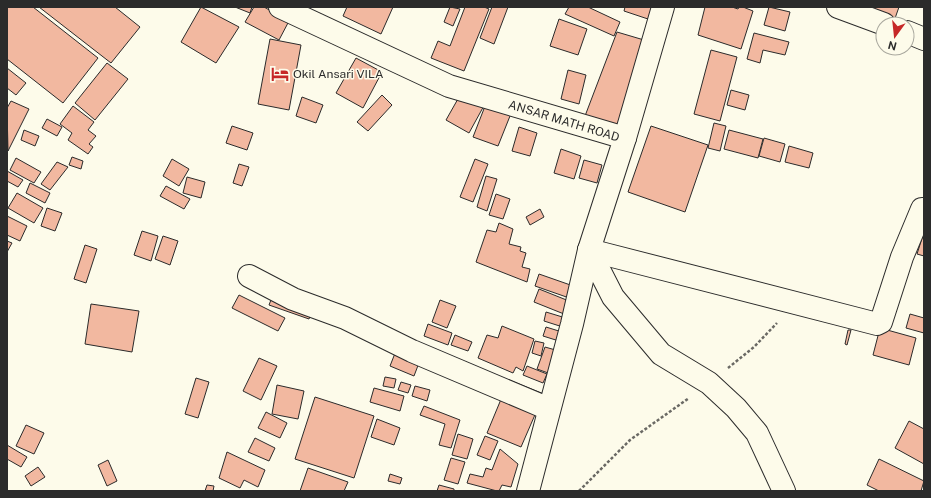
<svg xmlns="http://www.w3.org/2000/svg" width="931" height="498" viewBox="0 0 931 498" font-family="'Public Sans',sans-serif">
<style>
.building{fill:#f2b8a0;stroke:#2b2b2b}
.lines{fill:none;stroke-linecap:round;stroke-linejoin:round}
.minor-casing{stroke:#2b2b2b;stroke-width:24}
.path{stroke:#6a6964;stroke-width:2.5;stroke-dasharray:3 2;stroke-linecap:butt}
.minor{stroke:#fdfbea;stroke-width:22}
.labels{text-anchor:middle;stroke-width:3;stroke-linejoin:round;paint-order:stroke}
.poi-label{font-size:12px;fill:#2b2b2b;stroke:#fdfbea;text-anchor:start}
.street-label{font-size:12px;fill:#2b2b2b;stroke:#fdfbea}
</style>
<rect width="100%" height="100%" fill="#fdfbea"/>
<g class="building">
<path d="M7,7h26l65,51 -35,45 -56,-44z"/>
<path d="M39,7h76l25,20 -29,36z"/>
<path d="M201,7l38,20 -23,36 -35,-21z"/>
<path d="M235,7h17l-2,6z"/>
<path d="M254,7h10l25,14 -10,19 -34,-18z"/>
<path d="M347,7h46l-12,27 -38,-18z"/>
<path d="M450,7l10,2 -7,17 -9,-4z"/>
<path d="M465,7h19l5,2 -25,62 -33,-13 7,-17 12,5z"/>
<path d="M492,7h16l-14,37 -14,-6z"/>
<path d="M569,7h19l32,15 -6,14 -49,-22z"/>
<path d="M625,7h32l-3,14 -30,-10z"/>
<path d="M705,7h27l6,2 1,-2h4l10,4 -12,38 -43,-14z"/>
<path d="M769,7l21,5 -5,19 -21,-6z"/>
<path d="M858,7h41l-6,17z"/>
<path d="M559,19l28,10 -9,26 -28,-9z"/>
<path d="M617,32l27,8 -27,89 -32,-13z"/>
<path d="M754,33l35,9 -4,13 -22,-5 -3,13 -13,-4z"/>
<path d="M270,39l31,6 -12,65 -31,-6z"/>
<path d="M711,50l26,7 -17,64 -26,-7z"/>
<path d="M356,58l26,14 -19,36 -27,-15z"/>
<path d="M107,63l21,16 -33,41 -20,-17z"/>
<path d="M7,68l19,15 -10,12 -9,-7z"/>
<path d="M568,70l18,5 -7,29 -18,-5z"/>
<path d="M463,90l23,12 -17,31 -23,-13z"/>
<path d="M731,90l18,5 -4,15 -18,-5z"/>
<path d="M382,95l10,10 -24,26 -11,-9z"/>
<path d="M302,97l21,8 -7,18 -20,-7z"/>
<path d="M11,101l18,8 -21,42 -1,-43z"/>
<path d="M487,101l25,10 -14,35 -25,-9z"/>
<path d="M73,106l21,16 -6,8 8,6 -7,8 4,3 -5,7 -20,-14 4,-7 -12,-9z"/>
<path d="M47,119l15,8 -5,9 -15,-8z"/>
<path d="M714,123l12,3 -6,25 -12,-3z"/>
<path d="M232,126l21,7 -6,17 -21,-7z"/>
<path d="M651,126l57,19 -23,67 -57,-20z"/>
<path d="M519,127l18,6 -7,23 -18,-5z"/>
<path d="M24,130l15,6 -4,10 -14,-6z"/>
<path d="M729,130l34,9 -5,19 -34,-9z"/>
<path d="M764,138l21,6 -5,18 -21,-6z"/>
<path d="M789,146l24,7 -4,15 -24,-6z"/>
<path d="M561,149l20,7 -7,23 -20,-6z"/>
<path d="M72,157l11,4 -2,8 -12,-4z"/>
<path d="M16,158l25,14 -7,11 -24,-13z"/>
<path d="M172,159l17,10 -10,17 -16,-10z"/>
<path d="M475,159l13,5 -15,38 -13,-5z"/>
<path d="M584,160l18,5 -5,18 -18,-5z"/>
<path d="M57,162l11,5 -18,23 -9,-6z"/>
<path d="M239,164l10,3 -7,19 -9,-3z"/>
<path d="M7,171l16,9 -5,7 -11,-6z"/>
<path d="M486,176l11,3 -10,32 -10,-4z"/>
<path d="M187,177l18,5 -4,16 -18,-5z"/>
<path d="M30,183l20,10 -5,10 -19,-10z"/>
<path d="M166,186l24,13 -6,10 -24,-13z"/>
<path d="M17,193l26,15 -9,15 -26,-15z"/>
<path d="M496,194l14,5 -7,20 -14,-4z"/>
<path d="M47,208l15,5 -7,18 -14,-5z"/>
<path d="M540,209l4,8 -14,8 -4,-8z"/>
<path d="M7,216l20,10 -7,15 -13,-6z"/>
<path d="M499,223l14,6 -4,15 12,3 -1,4 6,2 -4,14 8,2 -3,13 -51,-20 11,-32 9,2z"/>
<path d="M142,231l16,5 -7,25 -17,-6z"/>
<path d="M924,232v24l-7,-2z"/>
<path d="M163,236l15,5 -8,24 -15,-6z"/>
<path d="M7,241l5,2 -5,9z"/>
<path d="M85,245l12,4 -11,34 -12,-4z"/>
<path d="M539,274l40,14 -4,12 -40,-14z"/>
<path d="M276,287l39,15 -6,17 -40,-14z"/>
<path d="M539,289l35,14 -5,13 -35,-14z"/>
<path d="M239,295l46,23 -7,13 -46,-23z"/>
<path d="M440,300l16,6 -9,22 -15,-6z"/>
<path d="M91,304l48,7 -7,41 -47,-8z"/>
<path d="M546,312l23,7 -3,9 -22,-7z"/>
<path d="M910,314l14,4v15l-18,-5z"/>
<path d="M428,324l24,9 -4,12 -24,-9z"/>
<path d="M502,326l32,13 -11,32 -7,-4 -3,6 -35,-15 9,-23 11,3z"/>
<path d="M546,327l16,5 -3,9 -16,-5z"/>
<path d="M880,328l36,10 -7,27 -36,-10z"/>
<path d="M848,330h3l-4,15 -2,-1z"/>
<path d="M455,335l17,7 -4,9 -17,-6z"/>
<path d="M401,338l24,9 -11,29 -24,-10z"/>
<path d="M535,341l9,2 -3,13 -9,-3z"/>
<path d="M545,347l14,4 -8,23 -14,-5z"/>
<path d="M259,358l18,8 -16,34 -18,-9z"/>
<path d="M527,366l20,8 -4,9 -20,-8z"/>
<path d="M385,377l11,2 -2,9 -11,-2z"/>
<path d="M196,378l13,4 -11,36 -13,-4z"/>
<path d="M509,380l35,14 -23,53 -34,-14z"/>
<path d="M401,382l10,3 -3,8 -10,-3z"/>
<path d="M277,385l27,6 -6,28 -26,-5z"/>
<path d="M415,386l15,4 -3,11 -15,-5z"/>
<path d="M374,388l30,8 -4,15 -30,-9z"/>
<path d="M315,397l59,19 -20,62 -59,-19z"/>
<path d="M424,406l36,14 -9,28 -12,-3 6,-21 -25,-9z"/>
<path d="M266,412l21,11 -7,15 -22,-10z"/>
<path d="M377,419l23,9 -6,17 -23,-8z"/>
<path d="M909,421l15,8v35l-29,-16z"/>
<path d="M26,425l18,8 -10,21 -18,-8z"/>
<path d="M458,434l15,5 -6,20 -15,-4z"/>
<path d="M485,436l13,5 -8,19 -13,-5z"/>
<path d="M255,438l20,10 -6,13 -21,-9z"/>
<path d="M7,445l20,12 -6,10 -14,-8z"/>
<path d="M500,449l18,15 -7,23 -9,-2 -3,6h-2l-30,-8 3,-9 13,3 3,-9 6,2z"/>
<path d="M227,452l38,18 -7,17 -14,-7 -4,8 -21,-10z"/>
<path d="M451,458l14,4 -7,22 -14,-4z"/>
<path d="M879,459l45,22 -3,10h-42l-12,-6z"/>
<path d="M108,460l9,21 -10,5 -9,-21z"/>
<path d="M38,467l7,10 -14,9 -6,-10z"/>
<path d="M308,468l40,14 -4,9h-44z"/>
<path d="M390,474l12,4 -2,6 -12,-3z"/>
<path d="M207,485l7,1 -1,5h-8z"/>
<path d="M439,485l15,4v2h-17z"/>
</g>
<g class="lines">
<g class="minor-casing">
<g id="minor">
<path d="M280,7l169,79 176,52 -36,112 -17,74 -44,167"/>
<path d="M838,7l46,17"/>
<path d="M907,32l17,7"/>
<path d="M625,138l38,-131"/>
<path d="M589,250l288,74 4,-2 21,-65 20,-48h2"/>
<path d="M589,250l24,47 48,57 48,29 27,25 21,25 27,58"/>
<path d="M249,276l44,23 52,19 67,33 137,58"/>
</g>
</g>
<g class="path">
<path d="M728,368l26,-21 23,-24"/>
<path d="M579,491l51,-51 59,-42"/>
</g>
<use href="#minor" class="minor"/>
</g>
<defs>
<g id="hotel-bare" transform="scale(1.38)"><path d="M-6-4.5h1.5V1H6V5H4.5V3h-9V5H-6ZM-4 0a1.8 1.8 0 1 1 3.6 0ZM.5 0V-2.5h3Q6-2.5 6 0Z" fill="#c62828" stroke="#fdfbea" stroke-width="2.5" paint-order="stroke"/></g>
</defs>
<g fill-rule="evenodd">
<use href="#hotel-bare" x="280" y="74"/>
</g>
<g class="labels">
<g class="poi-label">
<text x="293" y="78">Okil Ansari VILA</text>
</g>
<g class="street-label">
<text transform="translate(564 121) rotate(17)" y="4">ANSAR MATH ROAD</text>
</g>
</g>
<rect width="931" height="498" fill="none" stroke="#2b2b2b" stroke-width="16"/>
<g transform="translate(895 36) rotate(195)"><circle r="19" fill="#fdfbea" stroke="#a9a89e"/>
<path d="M0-3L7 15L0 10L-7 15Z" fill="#c62828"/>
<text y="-6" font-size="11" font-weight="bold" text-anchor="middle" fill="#2b2b2b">N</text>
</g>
</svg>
